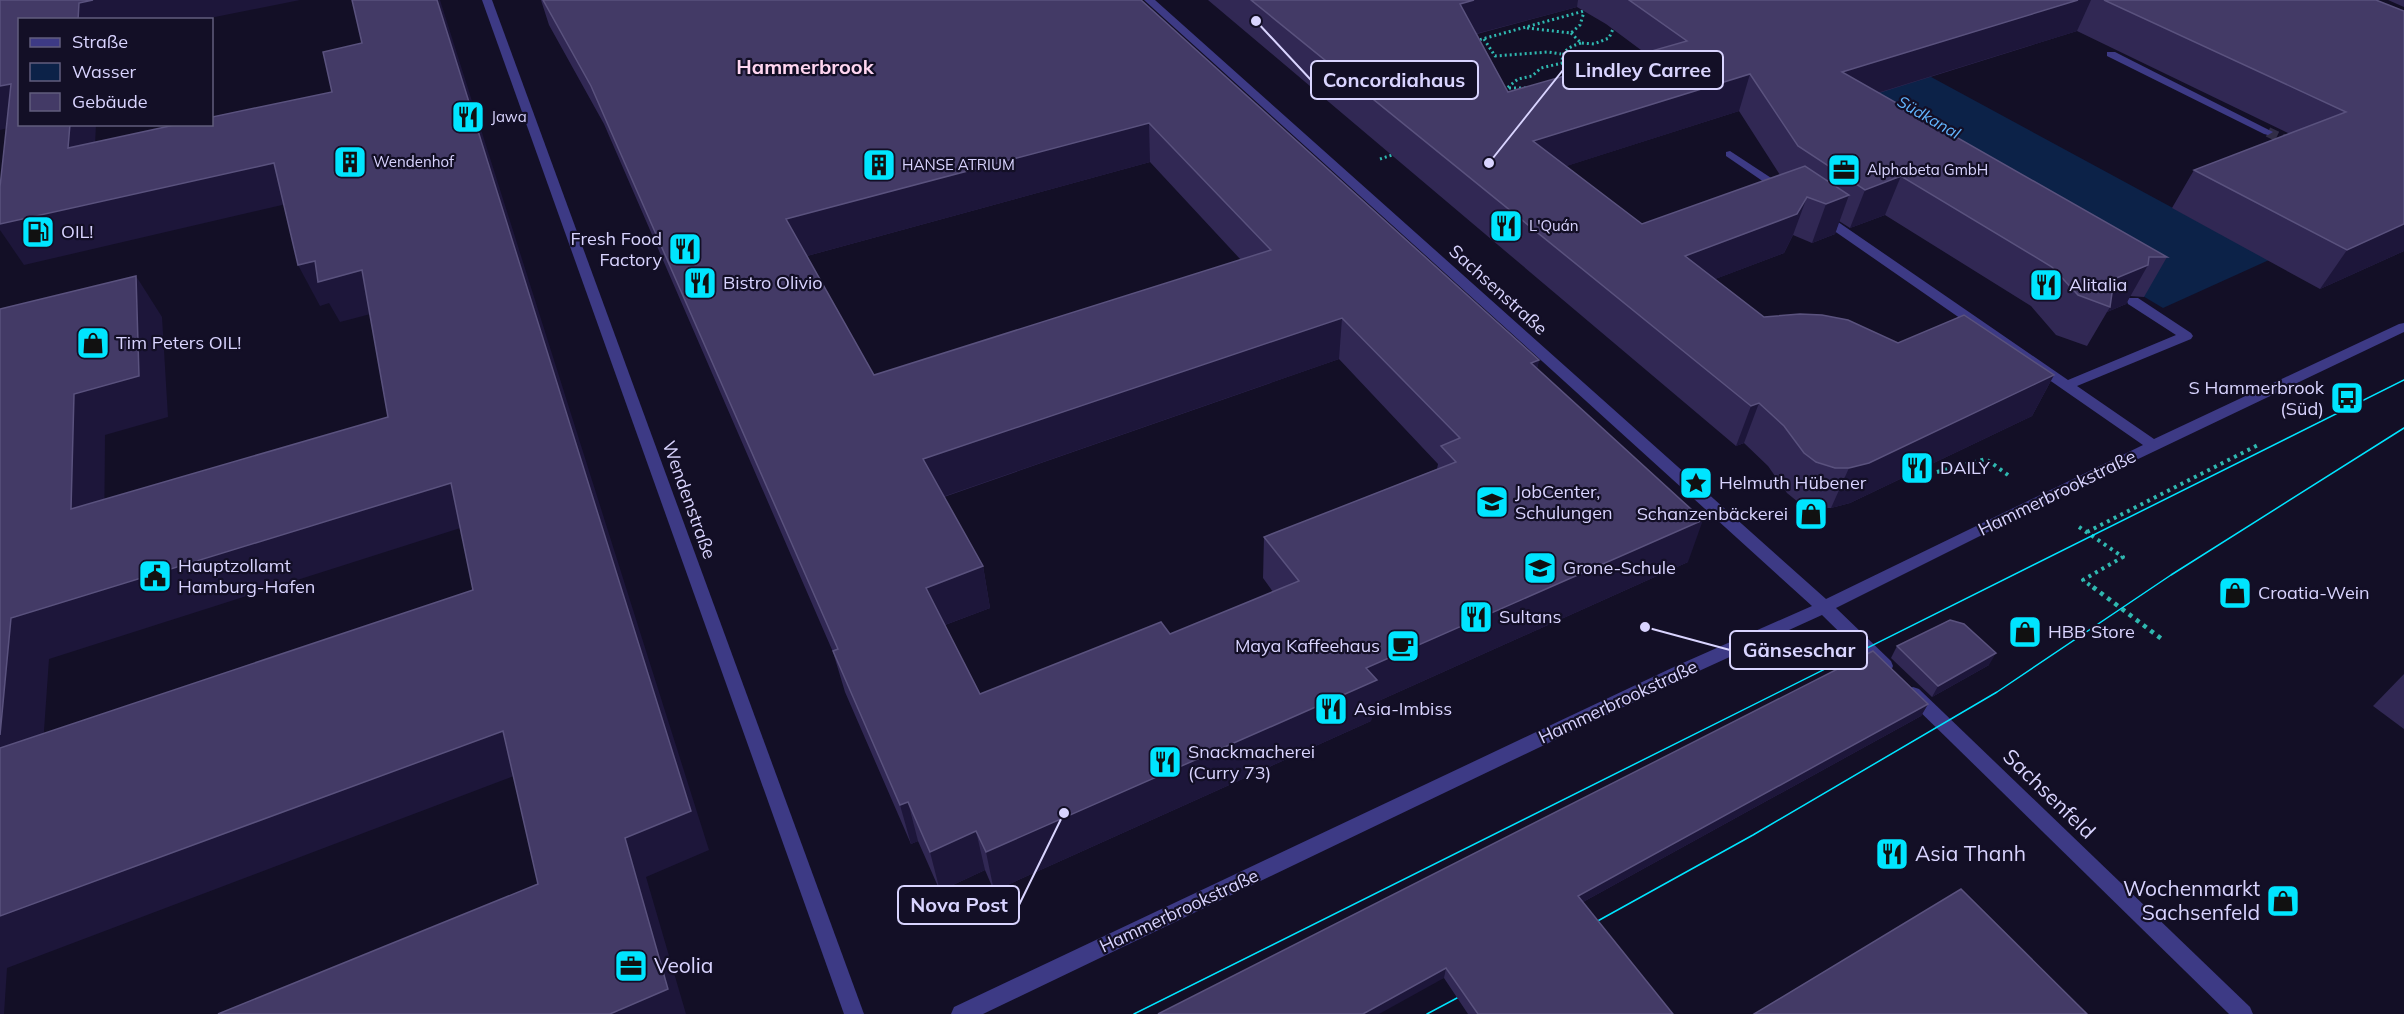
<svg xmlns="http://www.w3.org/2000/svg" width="2404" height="1014" viewBox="0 0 2404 1014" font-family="Mulish,sans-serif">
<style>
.water{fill:#0c2248}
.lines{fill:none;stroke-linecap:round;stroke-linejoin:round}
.minor-tunnel{stroke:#312d47;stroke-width:10;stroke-dasharray:10 5;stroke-linecap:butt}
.path-far2{stroke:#2fb8b0;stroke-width:3;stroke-dasharray:2 3;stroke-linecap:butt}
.path-far1{stroke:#2fb8b0;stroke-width:4;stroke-dasharray:3 4.5;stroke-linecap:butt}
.path{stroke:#2fb8b0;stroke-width:4.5;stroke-dasharray:4 5;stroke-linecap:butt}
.minor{fill:#3d3a85;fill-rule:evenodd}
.tram{stroke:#00e5ff;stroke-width:1.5}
.wall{fill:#312854;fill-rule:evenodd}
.shaded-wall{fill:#1d163a}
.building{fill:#433a66;stroke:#5a527e;stroke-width:1.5;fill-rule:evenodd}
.labels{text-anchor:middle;stroke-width:4.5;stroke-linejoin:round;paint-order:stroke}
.far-poi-label{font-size:15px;fill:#d9d4ff;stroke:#130f26;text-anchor:start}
.far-water-label{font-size:16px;font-style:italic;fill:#62b6ff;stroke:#130f26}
.poi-label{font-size:18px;fill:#d9d4ff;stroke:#130f26;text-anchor:start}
.street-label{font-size:18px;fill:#d9d4ff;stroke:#130f26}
.far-district-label{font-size:20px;font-weight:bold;fill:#ffd6f0;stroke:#130f26}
.near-street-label{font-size:21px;fill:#d9d4ff;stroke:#130f26}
.near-poi-label{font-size:21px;fill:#d9d4ff;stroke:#130f26;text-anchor:start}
.leader{fill:none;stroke:#d9d4ff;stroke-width:2}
.callout-dot{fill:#d9d4ff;stroke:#130f26;stroke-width:2}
.callout{fill:#130f26;stroke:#d9d4ff;stroke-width:2}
.callout-label{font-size:20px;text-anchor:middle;font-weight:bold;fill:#d9d4ff}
</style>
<rect width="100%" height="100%" fill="#130f26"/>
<path class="water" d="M1789,0l480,260 -106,48 -332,-198z"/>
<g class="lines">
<path class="minor-tunnel" d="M2268,132l30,14"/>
<g class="path-far2">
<path d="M1527,28l44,5 9,-8 4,-13"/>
<path d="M1571,33l10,10 13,1 15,-6 4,-9"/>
<path d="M1484,39l11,17 53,-4 13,2"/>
<path d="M1475,41l109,-30"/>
<path d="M1581,43c-12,4 -19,7 -19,20l23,2 11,5"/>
<path d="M1526,88h-19l11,-9 14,-3 9,-8 21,-5"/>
<path d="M1380,159l12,-4"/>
</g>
<g class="path-far1">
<path d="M1937,472l49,-13 22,16"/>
<path d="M2079,527l44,30 -40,23 12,9"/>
<path d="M2087,532l171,-87"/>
</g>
<path class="path" d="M2093,587l70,53"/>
<g class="minor">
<path d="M482,0h10l372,1014h-20z"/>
<path d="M1144,0h11l671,599 317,-154 -326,-226v-6h8l243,167 108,-45 -48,-31 -1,-3 1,-3h10l53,35 2,3 -2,3 -114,47 77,53 245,-115 5,-1v9l-358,171 -210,105 55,53 2,5 -2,5 -6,2 -6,-2 -57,-56 -134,61 -705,338h-32l3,-7 722,-341 136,-60z"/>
<path d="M2107,52h8l158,80 -5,3 -4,-1 -157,-78z"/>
<path d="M1730,151l58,38v4h-8l-54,-37v-4z"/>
<path d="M1913,687l6,2 331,318 3,7h-24l-322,-315 -3,-5 3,-5z"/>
</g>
<g class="tram">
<path d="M1585,928l168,-93 244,-143 174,-117 233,-147"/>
<path d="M1134,1014l1270,-634"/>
<path d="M1427,1014l45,-24"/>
</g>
</g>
<g class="wall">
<path d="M541,0h600l398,360 -2,8 151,194 -314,141 -3,18 -377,170 -9,-21 -45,21 -22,-50 -7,3 -66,-152 -12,-40 -229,-528 -55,-99zM1150,162l91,98 -367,115 -67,-119zM1339,359l99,105 -1,5 -173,68 -1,41 10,14 -103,42 -190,60 -35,-69 45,-17 -7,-42 -39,-69z"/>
<path d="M1208,0h1168l28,11v240l-84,38 -148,-81 22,-38 96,-36 -213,-103 -198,62 288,164 -23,40 -14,-1 -4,8 -19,8 -20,34 -31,-11 -25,-29 -146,-91 -35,13 -11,-7 -4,13 -23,9 -19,-8 -9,18 -69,26 49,38 134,26 156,32 -22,41 -182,87 -19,5h-13l-20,-6 -11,-9 -19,-27 -24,-23 -8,3zM1577,7l29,17 39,29 -137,39 -31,-58zM1739,111l41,64 -138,49 -76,-58z"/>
<path d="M2388,0h16v7z"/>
<path d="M1897,646l92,19 -57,32 -41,-39z"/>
<path d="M2404,674v55l-31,-23z"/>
<path d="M1928,704l-7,12 -338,186 90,112h-205l-24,-36 -286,36z"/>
</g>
<g class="shaded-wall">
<path d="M93,0h207l-100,20h-122l1,-17z"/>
<path d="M437,0h3l269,850 -63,27 40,137h-76l15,-176z"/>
<path d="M1474,0h104l-1,7 -121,32 4,-35z"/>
<path d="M2078,0h13l-14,31 -248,77 13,-36z"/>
<path d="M1750,74l-11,37 -213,68 7,-38z"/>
<path d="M11,84l13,40 -24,6v-44z"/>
<path d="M1149,123l1,39 -354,97 -10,-40z"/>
<path d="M70,124h26l-3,63 -25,-39z"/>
<path d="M274,163l21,39 -271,63 -24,-35v-6z"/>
<path d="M1901,176l-16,39 -35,13 15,-38z"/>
<path d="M1849,195l-14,39 -23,9 14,-39z"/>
<path d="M1807,197l-14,38 -9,18 -111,42 12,-39z"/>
<path d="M2404,224v27l-84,38 27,-39z"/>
<path d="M315,261l47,9 20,41 -42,11 -11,-19 -9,3 -22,-41z"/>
<path d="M2148,265l-22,39 -19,8 3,-5 4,-28z"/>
<path d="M136,276l26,41 6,100 -63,18 -1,115 -33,-41 3,-115z"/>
<path d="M1342,318l-3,41 -408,142 -8,-42z"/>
<path d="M1539,360l-9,42 1,-39z"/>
<path d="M2054,375l-22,41 -182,87 -19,5 18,-40z"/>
<path d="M1759,403l-15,40 -8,3 15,-40z"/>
<path d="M451,483l22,41 -424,135 -9,129 -40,-39v-14l11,-117z"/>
<path d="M1703,520l-15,42 -314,141 -3,18 -377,170 -8,-39 380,-184z"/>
<path d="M983,566l7,42 -56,21 -8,-41z"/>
<path d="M1996,653l-7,12 -57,32 6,-11z"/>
<path d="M1928,704l-7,12 -347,191 4,-11z"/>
<path d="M503,731l24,40 -520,197 -3,46h-4v-98z"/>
<path d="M908,802l10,39 -7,3 -11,-39z"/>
<path d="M976,831l9,39 -45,21 -10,-39z"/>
<path d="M1446,968l-2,10 -65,36h-16z"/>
</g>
<g class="building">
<path d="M0,0h93l-14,3 -1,17h-58v104h50l-2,24 111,-24h33v-7l120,-25 -9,-40 39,-9 -10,-43h85l254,811 -66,27 43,151 -58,25h-392l320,-130 -35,-153 -503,185v-168l473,-158 -22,-107 -440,135 -11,117v-426l136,-33 3,100 -65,18 -3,115 317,-92 -26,-147 -44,12 -3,-21 -17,4 -24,-102 -274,61v-37l11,-103 -11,2z"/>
<path d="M543,0h598l398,360 -8,3 172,157 -337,148 11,12 -391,172 -10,-21 -46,21 -22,-50 -8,3 -67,-154 5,-2 -247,-563zM1149,123l122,127 -397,125 -88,-156zM1342,318l118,120 -19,8 15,16 -192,75 35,44 -129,53 -9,-12 -181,72 -54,-106 57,-22 -60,-107z"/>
<path d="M1251,0h223l-14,4 48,88 179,-51 -58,-41h449l-236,72 325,185h-18l-1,8 -34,14 -4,28 -32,-12 -26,-28 -151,-91 -36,14 -67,-44 -48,-72 -217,67 109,83 163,-58 44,29 -23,9 -19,-7 -10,17 -112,42 79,61 36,-3 22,1 26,5 50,23 66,-28 90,60 -185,88 -20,5h-14l-19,-6 -12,-9 -20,-27 -25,-23 -8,3z"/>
<path d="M2104,0h272l28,11v213l-57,26 -153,-80 152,-58z"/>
<path d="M1950,620l14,4 32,29 -58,33 -41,-40z"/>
<path d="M1873,651l55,53 -350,192 95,118h-195l-32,-46 -83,46h-205z"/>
<path d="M1961,889l126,125h-333z"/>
</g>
<defs>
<g id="restaurant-square" transform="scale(1.725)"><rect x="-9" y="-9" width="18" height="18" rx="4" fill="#00e5ff" stroke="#130f26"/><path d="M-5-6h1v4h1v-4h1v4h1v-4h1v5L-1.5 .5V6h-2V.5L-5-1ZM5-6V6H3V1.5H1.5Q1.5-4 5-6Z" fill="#111"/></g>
<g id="building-square" transform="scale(1.725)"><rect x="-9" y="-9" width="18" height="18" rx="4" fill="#00e5ff" stroke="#130f26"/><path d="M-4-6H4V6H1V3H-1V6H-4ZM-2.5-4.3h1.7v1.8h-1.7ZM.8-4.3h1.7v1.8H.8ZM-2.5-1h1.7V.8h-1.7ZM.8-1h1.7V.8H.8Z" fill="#111"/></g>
<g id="office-square" transform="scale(1.725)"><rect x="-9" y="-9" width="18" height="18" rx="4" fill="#00e5ff" stroke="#130f26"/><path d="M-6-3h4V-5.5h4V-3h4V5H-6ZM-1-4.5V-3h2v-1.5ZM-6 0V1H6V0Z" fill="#111"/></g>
<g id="fuel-square" transform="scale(1.725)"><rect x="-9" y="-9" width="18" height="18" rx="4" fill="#00e5ff" stroke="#130f26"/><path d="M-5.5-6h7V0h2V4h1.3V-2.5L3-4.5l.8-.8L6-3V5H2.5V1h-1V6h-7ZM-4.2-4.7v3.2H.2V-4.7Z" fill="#111"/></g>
<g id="shop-square" transform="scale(1.725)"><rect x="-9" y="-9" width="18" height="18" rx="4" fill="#00e5ff" stroke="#130f26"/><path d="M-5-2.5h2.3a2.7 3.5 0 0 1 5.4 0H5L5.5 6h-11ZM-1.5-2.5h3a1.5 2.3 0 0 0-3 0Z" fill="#111"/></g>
<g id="bus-square" transform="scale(1.725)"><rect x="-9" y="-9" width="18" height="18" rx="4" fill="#00e5ff" stroke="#130f26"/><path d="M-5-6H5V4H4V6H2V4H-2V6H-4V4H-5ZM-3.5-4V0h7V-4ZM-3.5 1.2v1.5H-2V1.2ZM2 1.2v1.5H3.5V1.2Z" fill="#111"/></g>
<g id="sight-square" transform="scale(1.725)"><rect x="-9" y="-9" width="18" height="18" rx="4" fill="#00e5ff" stroke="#130f26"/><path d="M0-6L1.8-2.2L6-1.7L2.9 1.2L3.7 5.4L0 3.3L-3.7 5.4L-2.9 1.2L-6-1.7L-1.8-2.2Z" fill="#111"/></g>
<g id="school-square" transform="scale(1.725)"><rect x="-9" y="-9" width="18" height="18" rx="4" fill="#00e5ff" stroke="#130f26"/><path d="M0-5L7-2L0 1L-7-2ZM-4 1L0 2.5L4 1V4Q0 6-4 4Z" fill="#111"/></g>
<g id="civic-square" transform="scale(1.725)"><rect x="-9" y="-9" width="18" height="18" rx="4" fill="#00e5ff" stroke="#130f26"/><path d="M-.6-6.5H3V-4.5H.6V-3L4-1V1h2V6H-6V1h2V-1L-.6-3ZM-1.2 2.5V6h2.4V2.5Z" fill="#111"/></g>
<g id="cafe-square" transform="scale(1.725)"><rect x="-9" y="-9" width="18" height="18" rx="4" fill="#00e5ff" stroke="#130f26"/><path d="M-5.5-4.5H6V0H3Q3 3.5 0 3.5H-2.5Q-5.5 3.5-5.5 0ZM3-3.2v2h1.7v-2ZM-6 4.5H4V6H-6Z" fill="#111"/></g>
</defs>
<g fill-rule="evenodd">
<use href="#restaurant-square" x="468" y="117"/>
<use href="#building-square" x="350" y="162"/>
<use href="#building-square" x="879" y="165"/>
<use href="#office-square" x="1844" y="170"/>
<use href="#restaurant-square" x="1506" y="226"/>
<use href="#fuel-square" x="38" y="232"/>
<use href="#restaurant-square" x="685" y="249"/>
<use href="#restaurant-square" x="700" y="283"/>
<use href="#restaurant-square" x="2046" y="285"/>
<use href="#shop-square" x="93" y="343"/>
<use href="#bus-square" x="2347" y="398"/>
<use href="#restaurant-square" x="1917" y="468"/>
<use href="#sight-square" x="1696" y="483"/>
<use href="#school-square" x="1492" y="502"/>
<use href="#shop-square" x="1811" y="514"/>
<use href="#school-square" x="1540" y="568"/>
<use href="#civic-square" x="155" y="576"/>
<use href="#shop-square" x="2235" y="593"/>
<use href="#restaurant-square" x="1476" y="617"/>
<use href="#shop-square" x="2025" y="632"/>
<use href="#cafe-square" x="1403" y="646"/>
<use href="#restaurant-square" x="1331" y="709"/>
<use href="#restaurant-square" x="1165" y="762"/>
<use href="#restaurant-square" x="1892" y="854"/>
<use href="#shop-square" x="2283" y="901"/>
<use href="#office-square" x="631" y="966"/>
</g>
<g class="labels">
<g class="far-poi-label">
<text x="491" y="122">Jawa</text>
<text x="373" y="167">Wendenhof</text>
<text x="902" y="170">HANSE ATRIUM</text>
<text x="1867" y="175">Alphabeta GmbH</text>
<text x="1529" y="231">L'Quán</text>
</g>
<g class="far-water-label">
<text transform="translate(1929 117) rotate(30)" y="6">Südkanal</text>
</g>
<g class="poi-label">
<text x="61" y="238">OIL!</text>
<text x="662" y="245" text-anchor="end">Fresh Food<tspan x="662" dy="21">Factory</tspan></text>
<text x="723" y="289">Bistro Olivio</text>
<text x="2069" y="291">Alitalia</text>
<text x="116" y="349">Tim Peters OIL!</text>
<text x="2324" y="394" text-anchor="end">S Hammerbrook<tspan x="2324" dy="21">(Süd)</tspan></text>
<text x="1940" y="474">DAILY</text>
<text x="1719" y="489">Helmuth Hübener</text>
<text x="1515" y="498">JobCenter,<tspan x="1515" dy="21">Schulungen</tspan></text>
<text x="1788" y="520" text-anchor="end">Schanzenbäckerei</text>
<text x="178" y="572">Hauptzollamt<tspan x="178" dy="21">Hamburg-Hafen</tspan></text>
<text x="1563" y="574">Grone-Schule</text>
<text x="2258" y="599">Croatia-Wein</text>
<text x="1499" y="623">Sultans</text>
<text x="2048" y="638">HBB Store</text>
<text x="1380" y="652" text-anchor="end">Maya Kaffeehaus</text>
<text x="1354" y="715">Asia-Imbiss</text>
<text x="1188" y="758">Snackmacherei<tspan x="1188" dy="21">(Curry 73)</tspan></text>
</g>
<g class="street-label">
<text transform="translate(1498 290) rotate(42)" y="6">Sachsenstraße</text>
<text transform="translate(2057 493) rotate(-26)" y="6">Hammerbrookstraße</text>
<text transform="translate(689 500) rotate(70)" y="6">Wendenstraße</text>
<text transform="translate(1618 702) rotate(-25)" y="6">Hammerbrookstraße</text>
<text transform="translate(1179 911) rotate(-25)" y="6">Hammerbrookstraße</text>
</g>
<g class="far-district-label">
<text x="805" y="74">Hammerbrook</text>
</g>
<g class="near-street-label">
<text transform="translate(2049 794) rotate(44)" y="7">Sachsenfeld</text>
</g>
<g class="near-poi-label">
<text x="1915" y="861">Asia Thanh</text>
<text x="2260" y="896" text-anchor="end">Wochenmarkt<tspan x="2260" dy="24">Sachsenfeld</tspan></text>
<text x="654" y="973">Veolia</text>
</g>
</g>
<path class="leader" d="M1489 163L1563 70M1256 21L1311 80M1645 627L1730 650M1064 813L1019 905"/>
<g class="callout-dot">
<circle cx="1489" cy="163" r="6"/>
<circle cx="1256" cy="21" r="6"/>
<circle cx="1645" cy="627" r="6"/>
<circle cx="1064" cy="813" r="6"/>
</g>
<g class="callout">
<rect x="1563" y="51" width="160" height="38" rx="6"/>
<rect x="1311" y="61" width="167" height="38" rx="6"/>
<rect x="1730" y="631" width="137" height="38" rx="6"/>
<rect x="898" y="886" width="121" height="38" rx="6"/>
</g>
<g class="callout-label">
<text x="1643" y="77">Lindley Carree</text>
<text x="1394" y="87">Concordiahaus</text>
<text x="1799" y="657">Gänseschar</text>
<text x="959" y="912">Nova Post</text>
</g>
<rect x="18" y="18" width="195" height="108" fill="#130f26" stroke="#625e7d" stroke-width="1.5"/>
<rect x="30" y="38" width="30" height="9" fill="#3d3a85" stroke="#625e7d" stroke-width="1.5"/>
<text x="72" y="48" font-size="18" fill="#d9d4ff">Straße</text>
<rect x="30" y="63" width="30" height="18" fill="#0c2248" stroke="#625e7d" stroke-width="1.5"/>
<text x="72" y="78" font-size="18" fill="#d9d4ff">Wasser</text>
<rect x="30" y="93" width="30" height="18" fill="#433a66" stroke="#625e7d" stroke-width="1.5"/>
<text x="72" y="108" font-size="18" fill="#d9d4ff">Gebäude</text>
</svg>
